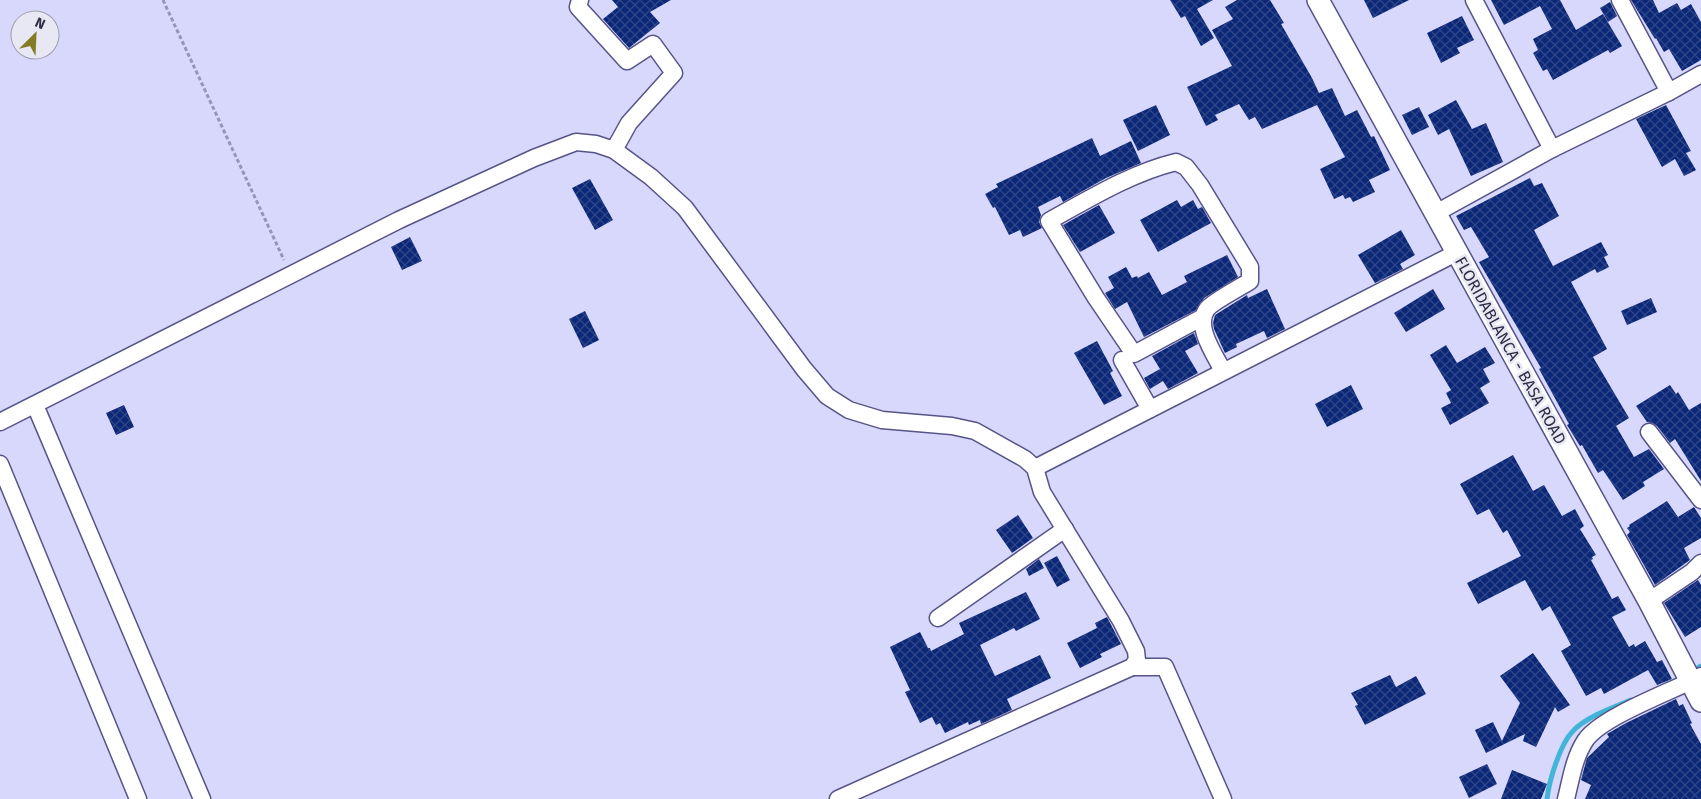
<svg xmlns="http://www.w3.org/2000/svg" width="1701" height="799" viewBox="0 0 1701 799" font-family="'Fira Sans',sans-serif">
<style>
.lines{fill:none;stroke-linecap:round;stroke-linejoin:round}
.stream{stroke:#42b3d9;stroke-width:5}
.building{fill:url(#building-cross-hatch)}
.minor-casing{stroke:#565488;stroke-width:19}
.major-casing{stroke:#565488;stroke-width:24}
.path{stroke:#9695b5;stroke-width:3;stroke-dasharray:4 2.5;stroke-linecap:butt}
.minor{stroke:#fff;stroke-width:16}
.major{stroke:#fff;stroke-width:21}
.labels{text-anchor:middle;stroke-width:5;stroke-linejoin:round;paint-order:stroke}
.street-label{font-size:16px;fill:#2f2e46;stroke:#e8e8f4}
</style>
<defs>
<pattern id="building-cross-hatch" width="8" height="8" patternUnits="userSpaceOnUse" patternTransform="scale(1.25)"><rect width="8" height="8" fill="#0b2778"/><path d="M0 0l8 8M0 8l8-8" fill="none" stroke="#2f4688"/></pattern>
</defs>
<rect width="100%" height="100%" fill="#d8d8fd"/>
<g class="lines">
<g class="stream">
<path d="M1691,672l10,-6"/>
<path d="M1547,799c2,-18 13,-55 26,-68 13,-14 41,-24 58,-31"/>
</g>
</g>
<g class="building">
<path d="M612,0h59l-21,12 10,11 -31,25 -26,-29 15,-12z"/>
<path d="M1170,0h43l-16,9 17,29 -13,8 -16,-30 -4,2z"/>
<path d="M1237,0h33l14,23 -3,1 31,54 7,15 13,-5 13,28 12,-6 14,27 3,-1 16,34 -21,10 6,12 -22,10 -3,-5 -5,2 -2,-4 -9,4 -14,-30 25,-12 -28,-52 -55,24 -7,-12 -6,3 -10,-16 -24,11 3,5 -12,6 -19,-39 45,-21 -20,-36 21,-11 -8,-12z"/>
<path d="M1364,0h45l-36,18z"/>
<path d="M1491,0h69l16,30 27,-16 19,32 -12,7 -2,-3 -55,30 -6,-11 -4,2 -10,-18 5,-3 -5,-11 19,-10 -12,-23 -36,19z"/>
<path d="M1631,0h22l6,13 18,-10 4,7 10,-6 10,18v38l-19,11 -13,-22 -5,3 -8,-14 -1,1z"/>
<path d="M1610,2l7,14 -9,6 -8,-14z"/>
<path d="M1462,16l12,24 -17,8 3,5 -19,10 -14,-30z"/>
<path d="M1456,100l16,29 14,-6 17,39 -32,14 -22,-47 -11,6 -10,-20z"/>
<path d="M1156,105l14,30 -32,16 -15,-31z"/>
<path d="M1666,105l25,46 -5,2 10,17 -12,6 -9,-17 -13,8 -26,-48z"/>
<path d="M1419,107l10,20 -17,8 -10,-20z"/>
<path d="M1092,138l8,18 31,-15 10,22 -35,15 -43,24 -3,-6 -22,11 3,8 -2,7 3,6 -19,9 -3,-7 -11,5 -14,-28 -2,1 -8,-14 13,-7 -2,-3z"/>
<path d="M1530,178l4,8 8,-3 17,33 -25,14 19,36 48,-24 7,13 -4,2 5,10 -12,6 -2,-4 -24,13 36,67 -14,8 36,61 -13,8 18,31 15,-8 15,20 -21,13 2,4 -22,14 -20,-30 -5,3 -16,-28 -2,1 -13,-21 2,-1 -30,-55 2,-1 -62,-106 10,-5 -18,-30 -7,3 -8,-14z"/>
<path d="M590,179l23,41 -18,10 -23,-42z"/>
<path d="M1177,200l4,7 12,-7 5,9 4,-2 9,16 -53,29 -18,-32z"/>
<path d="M1099,205l16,28 -35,19 -17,-27z"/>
<path d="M1401,230l14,25 -15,9 3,5 -28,14 -17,-28z"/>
<path d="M410,237l12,24 -20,9 -11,-23z"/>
<path d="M1227,255l11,22 -34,21 -8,12 -52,27 -17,-35 -12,7 -10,-16 9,-5 -6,-11 18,-10 6,11 5,-2 1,2 11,-6 13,23 25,-13 -3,-6z"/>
<path d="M1267,289l18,40 -18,9 -3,-7 -28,13 1,3 -12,6 -11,-24 -1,-6 2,-8 32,-20 1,3z"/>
<path d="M1433,289l12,20 -39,23 -12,-19z"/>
<path d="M1651,298l6,14 -30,13 -6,-14z"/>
<path d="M585,311l14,29 -16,8 -14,-29z"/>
<path d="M1194,333l4,11 -13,7 13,22 -30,16 -5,-8 -13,8 -6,-11 16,-9 -8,-13z"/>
<path d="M1097,341l16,30 -3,2 12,23 -18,9 -30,-52z"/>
<path d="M1446,345l11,18 28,-16 10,16 -12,6 7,13 -10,6 9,15 -39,22 -9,-17 10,-5 -5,-10 5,-3 -21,-35z"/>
<path d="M1351,385l12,24 -36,18 -12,-23z"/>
<path d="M1670,385l6,9 2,-2 11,18 12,-7v78l-26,-42 -5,4 -13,-17 -5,-3 -5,-1 -11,-16z"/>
<path d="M124,405l10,22 -18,8 -10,-22z"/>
<path d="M1513,455l20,36 11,-6 18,31 13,-7 9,17 -4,3 16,26 -4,2 1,2 -2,1 21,39 6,-3 8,14 -14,7 17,30 5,-3 1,3 10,-6 12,21 5,-2 10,19 -15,6 -9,-15 -44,24 -3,-6 -15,8 -25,-45 10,-6 -21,-39 -8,5 -17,-31 -47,24 -11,-21 54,-27 -14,-26 -4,3 -14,-24 -12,6 -17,-31z"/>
<path d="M1667,501l11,16 16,-10 7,11v20l-17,10 6,12 -35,25 -28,-50 3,-3 -3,-4 3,-2 -1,-1z"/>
<path d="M1018,515l15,23 -21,15 -16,-23z"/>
<path d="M1057,556l13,24 -13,7 -13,-24z"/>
<path d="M1039,559l5,9 -15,8 -3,-7z"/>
<path d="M1698,580l3,5v42l-16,10 -21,-34z"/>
<path d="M1026,592l14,27 -24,12 -2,-3 -34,17 15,31 45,-21 11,23 -44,21 5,11 -31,14 -1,-4 -11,5 -1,-3 -23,11 -5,-10 -4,2 -4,-8 -12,6 -15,-31 5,-2 -20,-43 30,-15 8,16h2l1,3 33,-17 -5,-11z"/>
<path d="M1107,617l14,27 -21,10 2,3 -22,11 -13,-25 30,-15 -2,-5z"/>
<path d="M1533,653l37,52 -12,7 -3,-5 -19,40 -13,-6 2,-7 -39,19 -11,-23 18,-8 9,19 18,-38 -20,-27z"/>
<path d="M1390,675l6,12 20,-11 10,18 -61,31 -10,-19 3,-1 -7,-12z"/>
<path d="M1676,699l3,7 4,-2 9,19 -2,1 11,20v55h-116l6,-14 -10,-5 4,-15 2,-7 22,-21 -2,-3 19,-11z"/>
<path d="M1487,764l10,20 -28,14 -10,-21z"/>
<path d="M1512,770l35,14 -6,15h-40z"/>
</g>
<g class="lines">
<g class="minor-casing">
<g id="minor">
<path d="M580,0l-2,7 49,54 26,-17 21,29 -45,50 -15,27"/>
<path d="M1474,0l78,149"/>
<path d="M1620,0l49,92"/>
<path d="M1436,213l116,-64 117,-57 32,-18"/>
<path d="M1203,317l-69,37 -38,-56 -47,-77c40,-22 82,-48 127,-59l10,5 14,18 50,82v14c-9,6 -38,21 -43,28 -13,17 8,46 16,62"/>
<path d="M1122,360l28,49"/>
<path d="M35,405l167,394"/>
<path d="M0,422l399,-202 135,-62 42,-16 20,2 18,6 37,27 34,31 119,161 23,27 22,14 33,10 70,6 23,5 50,28 10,9 7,24 79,129 15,30 1,9 -5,7 -294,132"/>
<path d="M1649,432l52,68"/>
<path d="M0,464l138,335"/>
<path d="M1035,468l423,-216"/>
<path d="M1649,601l43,-29 9,-9"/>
<path d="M938,618l127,-89"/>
<path d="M1132,667h33l58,132"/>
<path d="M1566,799c5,-20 8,-41 19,-58 15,-24 88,-50 116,-65"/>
</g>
</g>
<g class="major-casing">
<path id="major" d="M1318,0l331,601 52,100"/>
</g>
<path class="path" d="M163,0l121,260"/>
<use href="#minor" class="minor"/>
<use href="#major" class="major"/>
</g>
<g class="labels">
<g class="street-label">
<text transform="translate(1511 350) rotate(61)" y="6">FLORIDABLANCA - BASA ROAD</text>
</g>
</g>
<g transform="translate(35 35) rotate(24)"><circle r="24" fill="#e8e8f4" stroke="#9e9eae"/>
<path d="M0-4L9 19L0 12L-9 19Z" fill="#837c22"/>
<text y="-8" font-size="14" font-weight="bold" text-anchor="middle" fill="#2f2e46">N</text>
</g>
</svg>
